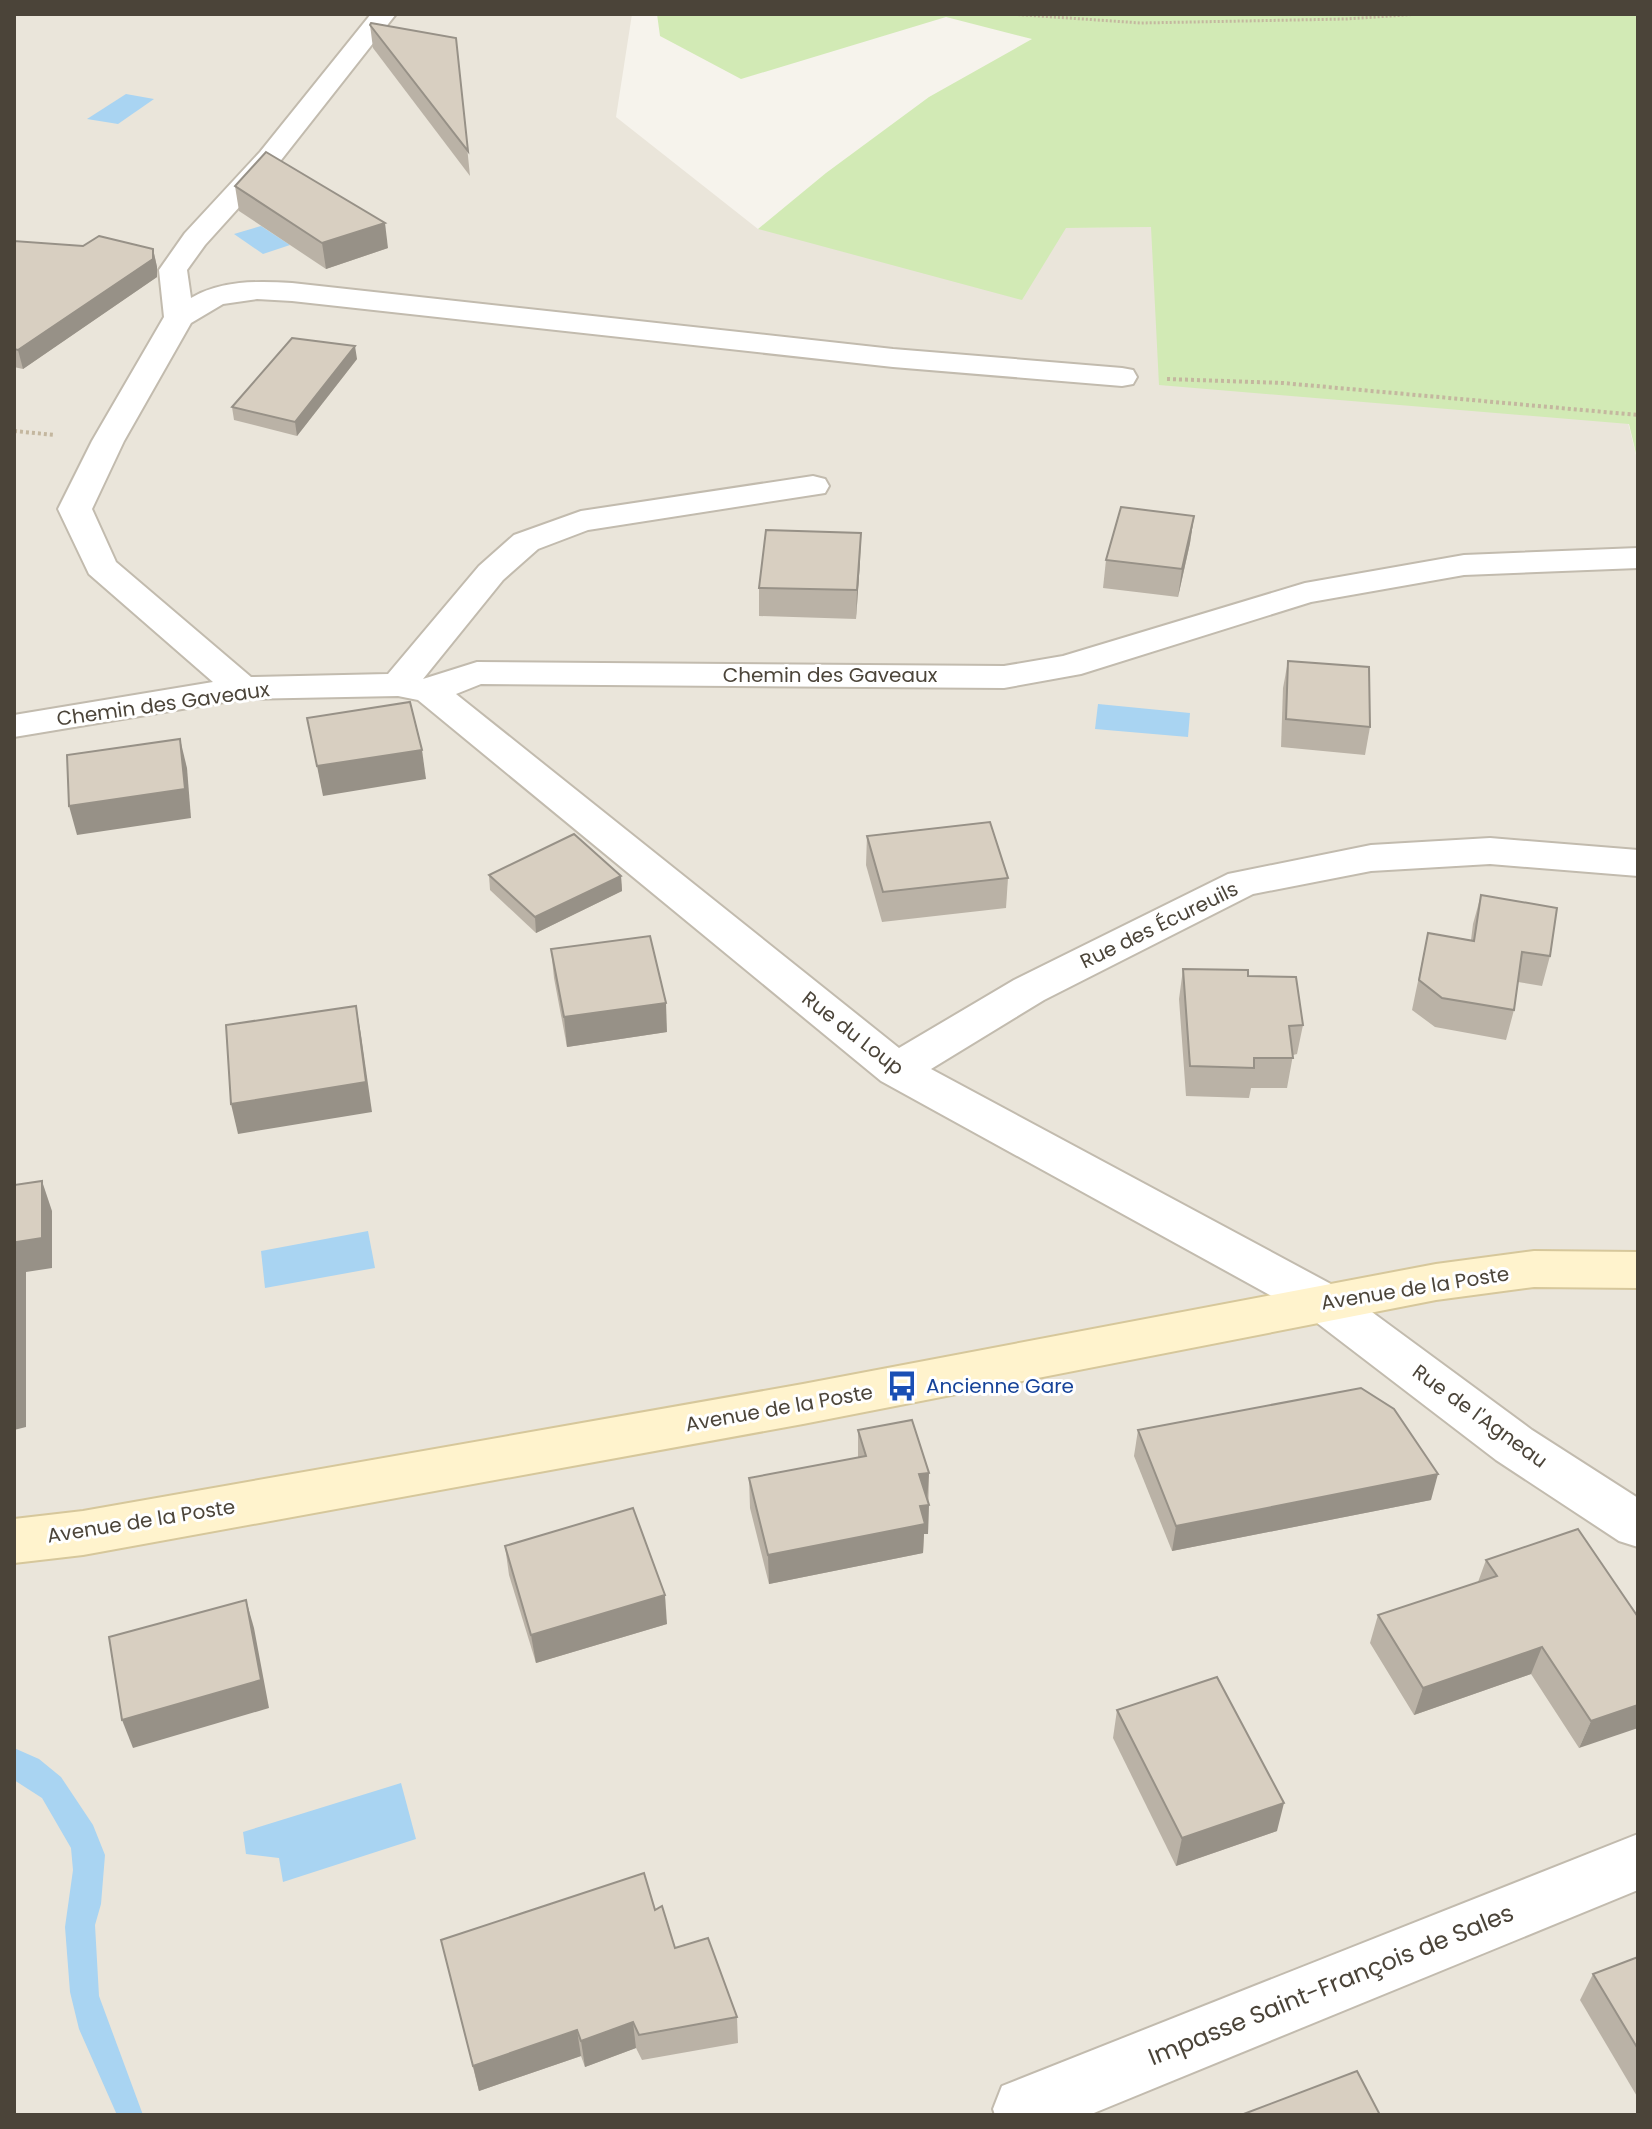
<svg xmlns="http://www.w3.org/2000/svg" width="1652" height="2129" viewBox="0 0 1652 2129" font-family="Poppins,sans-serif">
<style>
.residential{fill:#eae5da}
.green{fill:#d2eab5}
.water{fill:#a9d4f2}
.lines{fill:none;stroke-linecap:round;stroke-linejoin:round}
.minor-casing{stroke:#c2bbae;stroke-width:4}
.tertiary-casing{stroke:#c2bbae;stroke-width:4}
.secondary-casing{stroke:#d6c79b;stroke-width:4}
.path-far1{stroke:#c4b79f;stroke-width:3;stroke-dasharray:2 2;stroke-linecap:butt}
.path{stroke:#c4b79f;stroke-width:4;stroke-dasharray:3 3;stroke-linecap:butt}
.minor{fill:#fff;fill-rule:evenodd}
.tertiary{fill:#fff;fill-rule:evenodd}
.secondary{fill:#fff3cd;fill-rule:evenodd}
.wall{fill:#bab2a6}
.shaded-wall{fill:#979187}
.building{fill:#d8cfc1;stroke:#979187;stroke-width:2}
.labels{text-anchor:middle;stroke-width:6;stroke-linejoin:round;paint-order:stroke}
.street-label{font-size:20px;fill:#4b4439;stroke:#fff}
.transit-label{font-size:20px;fill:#164399;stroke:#fff;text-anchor:start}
.near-street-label{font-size:24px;fill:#4b4439;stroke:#fff}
</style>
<rect width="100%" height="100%" fill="#f6f3ec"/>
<path class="residential" d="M14,14h618l-16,103 142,112 393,-2 475,187 12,49v1652h-1624z"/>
<path class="green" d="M657,14h981v448l-9,-38 -470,-39 -8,-158 -85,1 -44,72 -264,-71 68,-56 103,-76 103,-58 -86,-22 -205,62 -81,-43z"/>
<g class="water">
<path d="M126,94l28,5 -36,25 -31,-5z"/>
<path d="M261,226l29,19 -27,9 -29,-20z"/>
<path d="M1098,704l92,9 -2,24 -93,-8z"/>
<path d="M368,1231l7,37 -110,20 -4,-37z"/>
<path d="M14,1748l25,11 22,18 32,48 12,30 -4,49 -6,21 4,71 44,119h-26l-38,-86 -9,-37 -5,-65 8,-57 -2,-22 -29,-50 -28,-18z"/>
<path d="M401,1783l15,56 -133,43 -4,-24 -33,-4 -3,-22z"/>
</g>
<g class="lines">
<g class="minor-casing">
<g id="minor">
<path d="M371,14h25l-118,150 -73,81 -18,25 4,28c30,-18 67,-17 101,-15l601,66 229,19 11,2 4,7 -4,7 -11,2 -229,-19 -601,-66 -35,-2 -34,5 -32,19 -67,118 -32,68 24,53 135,115 137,-3 91,-108 35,-31 67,-24 232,-35 12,3 4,7 -4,7 -237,37 -50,19 -35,31 -80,99 54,-17 527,4 59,-10 242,-73 159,-28 174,-7v20l-174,7 -153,27 -230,72 -77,14 -523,-4 -25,10 443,354 115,-68 214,-106 143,-29 119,-7 148,12v26l-148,-12 -119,7 -118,23 -209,106 -113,69 411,221 7,13 -7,13 -17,6 -17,-6 -427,-235 -463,-381 -20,-4 -156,3 -228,38v-22l199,-33 -124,-108 -31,-65 34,-68 72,-124 -5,-47 26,-37 75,-81z"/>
<path d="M1638,1834v56l-549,225h-94l-2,-6 9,-23z"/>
</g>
</g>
<g class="tertiary-casing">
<path id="tertiary" d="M1325,1284l17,6 190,140 106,68v49l-19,-6 -123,-81 -188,-144 -7,-13 7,-13z"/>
</g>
<g class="secondary-casing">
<path id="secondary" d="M1534,1251l104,1v36l-104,-1 -98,13 -633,124 -720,131 -69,8v-44l69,-8 720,-127 633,-120z"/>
</g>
<path class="path-far1" d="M1010,14l131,9 205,-4 74,-5"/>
<g class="path">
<path d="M1167,379l116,4 355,32"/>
<path d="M14,431l41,4"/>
</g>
<use href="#minor" class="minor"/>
<use href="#tertiary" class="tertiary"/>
<use href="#secondary" class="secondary"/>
</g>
<g class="wall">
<path d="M370,25l86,13 14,138 -97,-128z"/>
<path d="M235,186l153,62 -62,21 -87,-58z"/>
<path d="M14,241l69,5 70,3 4,18v10l-134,92 -9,-2z"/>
<path d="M357,359l-60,77 -63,-16 -2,-13z"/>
<path d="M1194,516l-4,27 -12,54 -75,-9 3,-28z"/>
<path d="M860,561l-4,58 -97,-3v-28z"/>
<path d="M1288,661l82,66 -5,28 -84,-8 2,-59z"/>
<path d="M867,836l141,42 -2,30 -124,14 -16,-57z"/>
<path d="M489,875l132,1 1,15 -86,42 -46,-43z"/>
<path d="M1481,895l69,61 -8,30 -24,-4 -4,28 -8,30 -71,-13 -23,-17 16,-77 43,7 2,-16z"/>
<path d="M551,949l116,83 -100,15 -13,-69z"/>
<path d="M1183,969l65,7 55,49 -6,29 -4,1 -6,33h-36l-2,10 -63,-2 -7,-97z"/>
<path d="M858,1430l71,43 -1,61h-4l-1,19 -154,31 -19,-76 -1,-30 109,-20z"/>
<path d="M1138,1430l293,70 -259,51 -38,-95z"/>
<path d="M505,1546l162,78 -131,39 -27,-88z"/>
<path d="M1486,1560l152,57 -59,131 -48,-74 -117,41 -44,-72 8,-28 100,-33z"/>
<path d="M1117,1710l160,121 -101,35 -63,-128z"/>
<path d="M655,1910l20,38 62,69 1,26 -96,17 -6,-12 -51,19 -4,-11 -102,35 -38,-151z"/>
<path d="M1638,1957v141l-58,-98 13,-26z"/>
</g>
<g class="shaded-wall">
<path d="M385,223l3,25 -62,21 -4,-26z"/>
<path d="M153,249l4,18v10l-134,92 -5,-19z"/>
<path d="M355,346l2,13 -60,77 -2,-14z"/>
<path d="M1194,516l-4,27 -12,54 4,-28z"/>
<path d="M861,533l-1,28 -4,58 1,-29z"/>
<path d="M180,739l7,29 4,50 -114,17 -8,-29z"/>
<path d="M422,750l4,29 -103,17 -6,-30z"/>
<path d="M621,876l1,15 -86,42 -1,-16z"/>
<path d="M666,1003l1,29 -100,15 -3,-30z"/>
<path d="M356,1006l5,29 11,77 -134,22 -7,-30z"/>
<path d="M42,1181l10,30v57l-26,4v155l-12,3 2,-188z"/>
<path d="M929,1473l-2,29 -8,-28z"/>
<path d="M1438,1474l-7,26 -259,51 4,-25z"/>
<path d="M929,1505l-1,29h-4l-1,19 -154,31 -1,-29 152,-49z"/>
<path d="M665,1595l2,29 -131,39 -5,-28z"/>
<path d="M246,1600l8,28 15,80 -136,40 -11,-28z"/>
<path d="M1542,1647l-11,27 -117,41 9,-27z"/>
<path d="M1638,1705v23l-59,20 12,-27z"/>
<path d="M1284,1803l-7,28 -101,35 6,-28z"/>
<path d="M633,2022l3,26 -51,19 -4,-26z"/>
<path d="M577,2030l4,26 -102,35 -6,-25z"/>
</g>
<g class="building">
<path d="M371,23l85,15 12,113 -98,-126z"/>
<path d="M266,152l119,71 -63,20 -87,-57z"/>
<path d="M99,236l54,13v10l-135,91 -4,-1v-108l69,5z"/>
<path d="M292,338l63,8 -60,76 -63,-15z"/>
<path d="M1121,507l73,9 -12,53 -76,-9z"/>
<path d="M766,530l95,3 -4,57 -98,-2z"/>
<path d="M1288,661l81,6 1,60 -84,-8z"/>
<path d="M410,702l12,48 -105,16 -10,-48z"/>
<path d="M180,739l5,50 -116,17 -2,-51z"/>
<path d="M990,822l18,56 -125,14 -16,-56z"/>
<path d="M574,834l47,42 -86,41 -46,-42z"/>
<path d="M1481,895l76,13 -7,48 -28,-4 -8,58 -72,-12 -23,-18 9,-47 46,8z"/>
<path d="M650,936l16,67 -102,14 -13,-68z"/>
<path d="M1183,969l65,1v6l48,1 7,48 -14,1 4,32h-39v10l-64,-2z"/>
<path d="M356,1006l10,76 -135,22 -5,-79z"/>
<path d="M42,1181v57l-26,4 -1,156h-1v-213z"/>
<path d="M1361,1388l33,21 44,65 -262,52 -38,-96z"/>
<path d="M912,1420l17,53 -10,1 10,31 -9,1 5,18 -157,31 -19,-77 117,-22 -8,-26z"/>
<path d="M633,1508l32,87 -134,40 -26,-89z"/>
<path d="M1578,1529l60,88v88l-47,16 -49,-74 -119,41 -45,-73 119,-39 -11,-16z"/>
<path d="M246,1600l15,80 -139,40 -13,-83z"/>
<path d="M1217,1677l67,126 -102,35 -65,-128z"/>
<path d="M644,1873l11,37 7,-4 13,42 33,-10 29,79 -98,18 -6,-13 -52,19 -4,-11 -104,36 -32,-126z"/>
<path d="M1638,1957v92l-45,-75z"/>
<path d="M1357,2071l23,44h-139z"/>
</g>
<defs>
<g id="bus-bare" transform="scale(2.4)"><path d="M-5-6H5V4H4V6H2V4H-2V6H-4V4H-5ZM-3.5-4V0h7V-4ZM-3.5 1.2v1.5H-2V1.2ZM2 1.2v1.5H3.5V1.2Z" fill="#1a4fb4" stroke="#fff" stroke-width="2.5" paint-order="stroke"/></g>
</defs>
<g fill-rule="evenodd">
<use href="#bus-bare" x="902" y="1386"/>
</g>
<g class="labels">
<g class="street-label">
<text x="830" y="682">Chemin des Gaveaux</text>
<text transform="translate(163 704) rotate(-8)" y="7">Chemin des Gaveaux</text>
<text transform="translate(1159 925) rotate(-26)" y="7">Rue des Écureuils</text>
<text transform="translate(853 1033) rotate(38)" y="7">Rue du Loup</text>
<text transform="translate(1415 1288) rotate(-9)" y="7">Avenue de la Poste</text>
<text transform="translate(779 1408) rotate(-10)" y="7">Avenue de la Poste</text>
<text transform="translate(1480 1416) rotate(36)" y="7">Rue de l'Agneau</text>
<text transform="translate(141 1521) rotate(-9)" y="7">Avenue de la Poste</text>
</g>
<g class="transit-label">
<text x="926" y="1393">Ancienne Gare</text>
</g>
<g class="near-street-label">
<text transform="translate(1331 1985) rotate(-22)" y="8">Impasse Saint-François de Sales</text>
</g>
</g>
<rect width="1652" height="2129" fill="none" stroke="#4b4439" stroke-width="32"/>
</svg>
